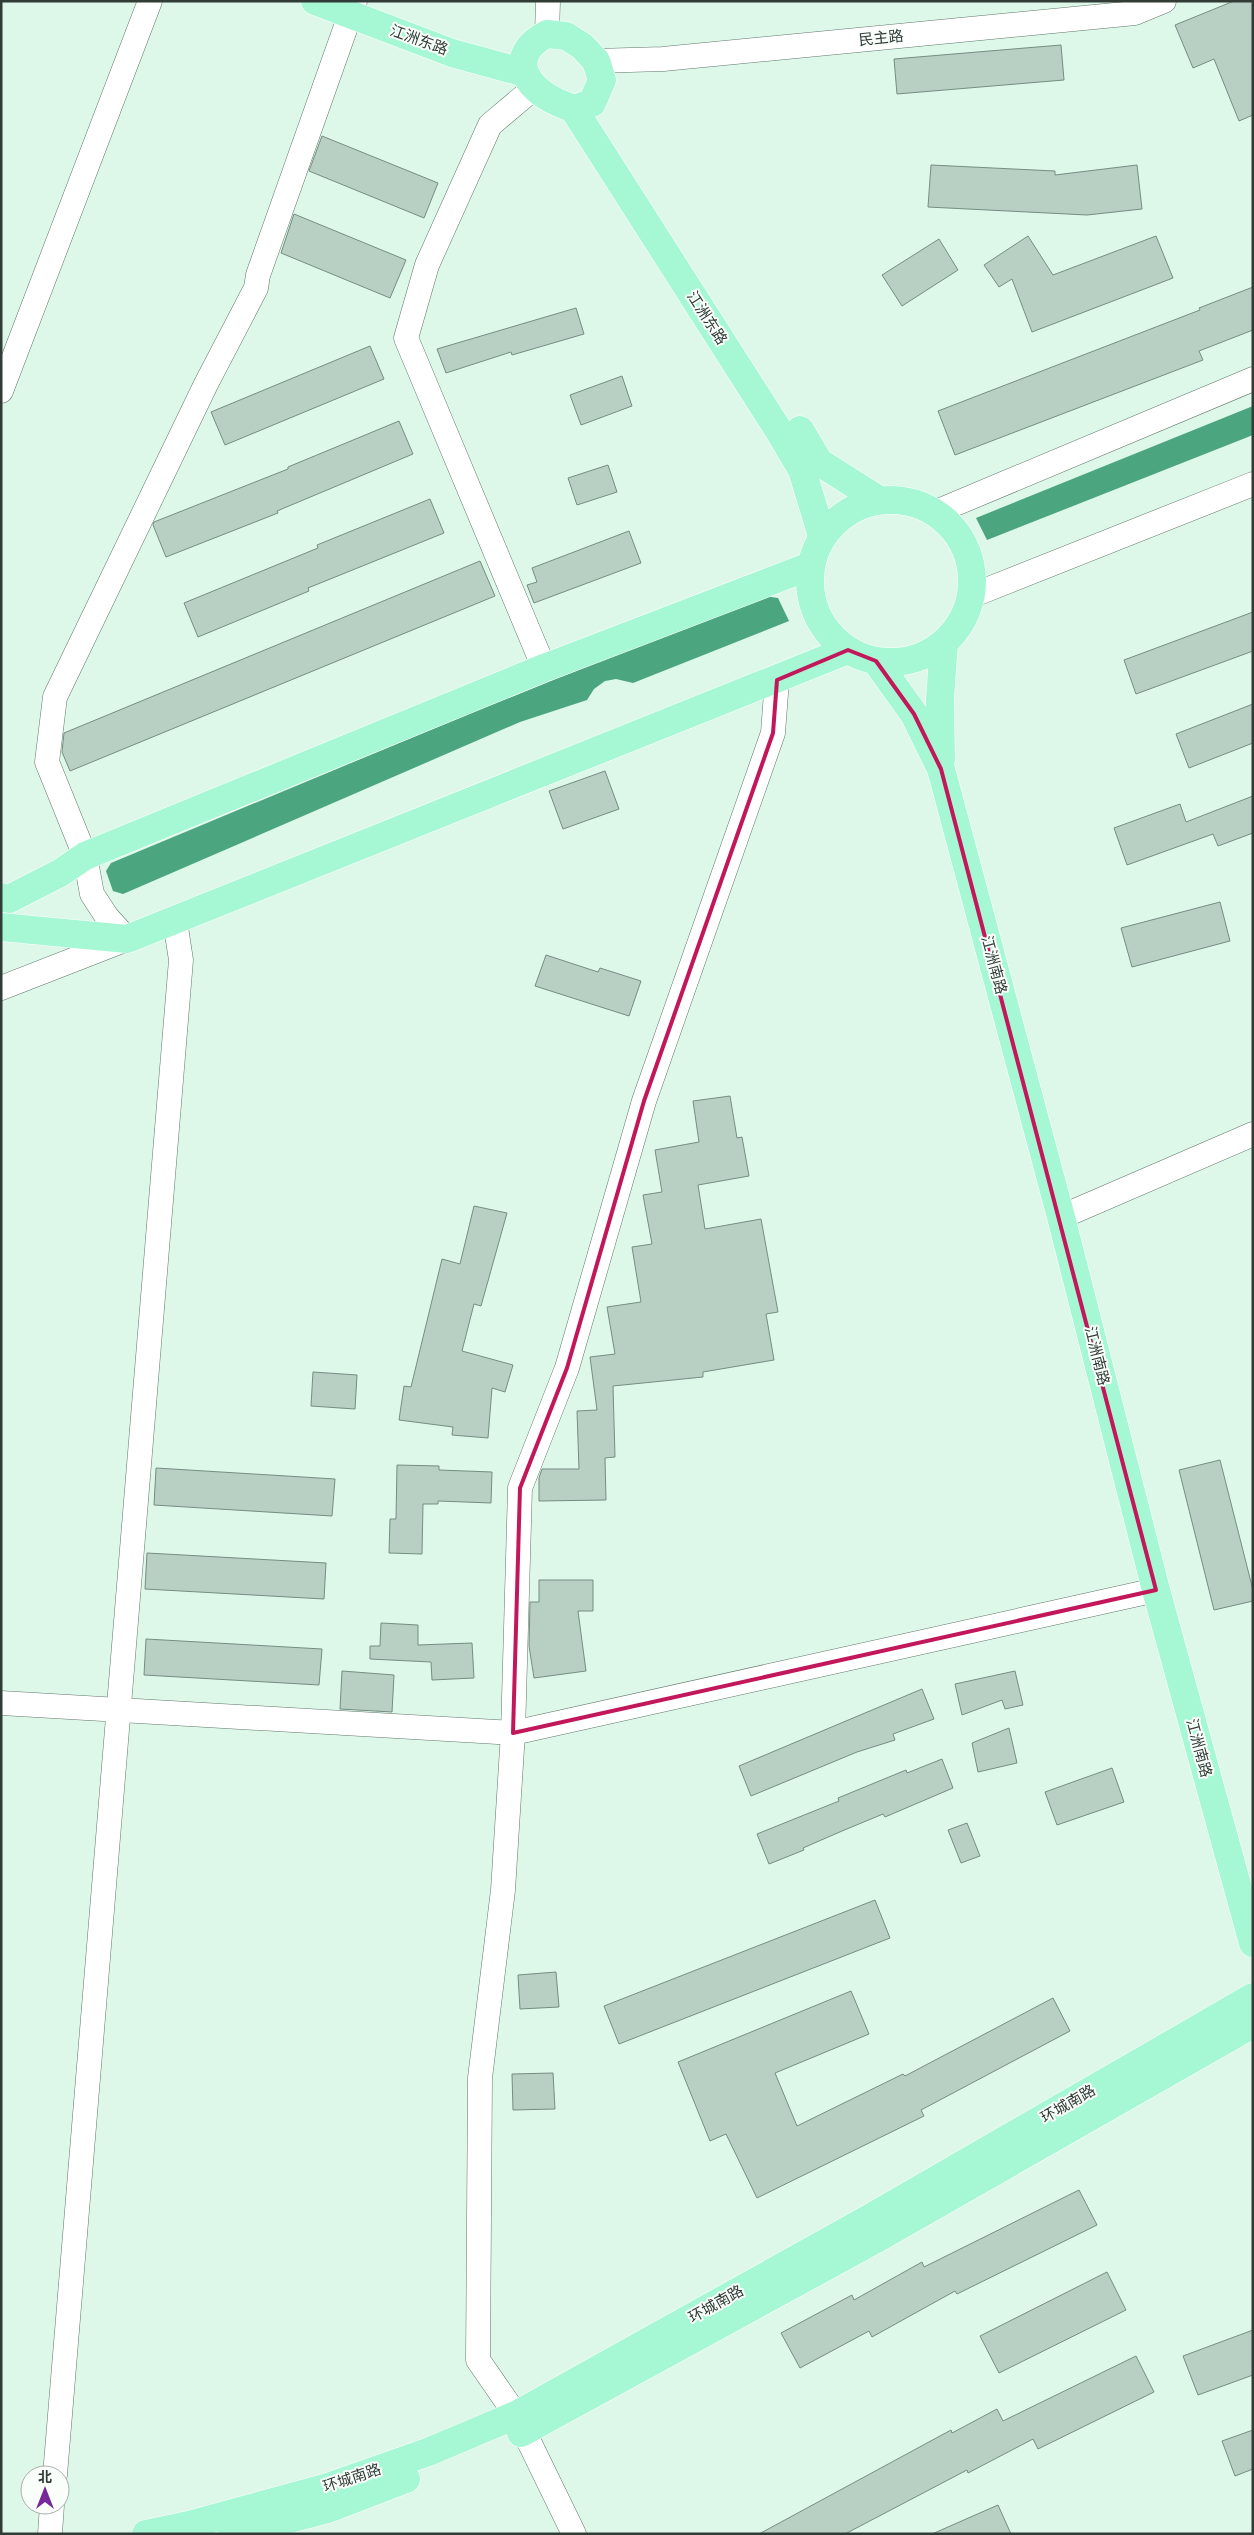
<svg xmlns="http://www.w3.org/2000/svg" width="1254" height="2535" viewBox="0 0 1254 2535" font-family="'PT Sans','Noto Sans SC',sans-serif">
<style>
.water{fill:#4ba57e}
.building{fill:#b7d0c3;stroke:#768d81}
.lines{fill:none;stroke-linecap:round;stroke-linejoin:round}
.minor-casing{stroke:#61776c;stroke-width:25}
.major-casing{stroke:#fff;stroke-width:29}
.minor{stroke:#fff;stroke-width:24}
.major{stroke:#a6f7d4;stroke-width:28}
.marked{fill:none;stroke:#c2185b;stroke-width:4;stroke-linejoin:round}
.labels{text-anchor:middle;stroke-width:4;stroke-linejoin:round;paint-order:stroke}
.street-label{font-size:15px;fill:#323c37;stroke:#f9fefb}
</style>
<rect width="100%" height="100%" fill="#ddf7e9"/>
<g class="water">
<path d="M1253,406v29l-266,105 -11,-22z"/>
<path d="M764,596l14,2 11,23 -156,62 -17,-4 -11,2 -11,8 -7,11 -67,22 -397,172 -10,-3 -7,-20 5,-8 372,-155z"/>
</g>
<g class="building">
<path d="M1234,1h19v114l-14,6 -25,-62 -21,9 -18,-43z"/>
<path d="M1061,45l3,35 -167,14 -3,-35z"/>
<path d="M322,136l116,47 -14,35 -115,-47z"/>
<path d="M931,165l124,6v4l82,-10 5,44 -55,6 -159,-8z"/>
<path d="M294,214l112,46 -16,38 -109,-45z"/>
<path d="M1028,236l25,39 103,-39 17,42 -141,54 -20,-53 -13,8 -15,-22z"/>
<path d="M939,239l19,31 -56,36 -20,-31z"/>
<path d="M1253,287v43l-54,21 4,9 -248,95 -17,-44 262,-101 -1,-2z"/>
<path d="M576,308l8,26 -72,21 -1,-3 -65,21 -9,-24z"/>
<path d="M370,346l14,33 -159,66 -14,-33z"/>
<path d="M622,376l10,30 -51,19 -11,-30z"/>
<path d="M399,421l14,33 -136,57 1,2 -112,44 -13,-32 1,-3 134,-53v-2z"/>
<path d="M608,465l9,27 -40,13 -9,-27z"/>
<path d="M430,499l14,34 -136,55 1,3 -111,46 -14,-34 134,-55 -1,-3z"/>
<path d="M629,531l12,32 -107,40 -7,-18 10,-3 -5,-14z"/>
<path d="M480,561l15,35 -425,175 -8,-19 2,-19z"/>
<path d="M1253,612v39l-117,43 -12,-34z"/>
<path d="M1253,704v39l-64,25 -13,-34z"/>
<path d="M605,771l14,38 -56,20 -14,-38z"/>
<path d="M1253,796v37l-35,13 -5,-12 -86,31 -13,-37 66,-24 6,18z"/>
<path d="M1220,902l10,39 -98,26 -11,-39z"/>
<path d="M546,955l52,17 2,-4 41,13 -12,35 -94,-30z"/>
<path d="M730,1096l7,42 5,-1 7,39 -51,9 7,44 56,-10 17,93 -12,2 8,46 -71,12v5l-90,9 2,71 -10,1 1,42 -67,1v-23l3,-9h37l-2,-58 20,-1 -7,-53 25,-3 -8,-47 34,-5 -9,-55 20,-3 -9,-49 19,-3 -7,-42 44,-8 -6,-41z"/>
<path d="M474,1206l33,7 -26,93 -7,-2 -12,47 51,14 -8,27 -13,-4 -4,50 -36,-3 1,-8 -54,-7 5,-34 7,1 31,-128 18,5z"/>
<path d="M313,1372l44,3 -2,34 -44,-3z"/>
<path d="M1220,1460l33,130v11l-39,9 -35,-140z"/>
<path d="M397,1465l42,1v4l53,2 -1,31 -53,-2v3h-15l-1,50 -33,-1 1,-34h6z"/>
<path d="M156,1468l179,11 -3,37 -178,-11z"/>
<path d="M147,1553l179,10 -2,36 -179,-10z"/>
<path d="M539,1580h54v31h-15l8,60 -52,7 -5,-32 1,-44h9z"/>
<path d="M381,1623l37,2v20l54,-2 2,35 -42,2 -1,-18 -61,-3v-13h10z"/>
<path d="M146,1639l176,10 -3,36 -175,-10z"/>
<path d="M342,1671l52,4 -2,37 -52,-3z"/>
<path d="M1015,1671l8,34 -18,4 -3,-9 -40,15 -7,-31z"/>
<path d="M922,1689l12,30 -41,15 2,6 -38,12 -106,44 -12,-30z"/>
<path d="M1009,1728l8,35 -39,9 -6,-29z"/>
<path d="M942,1759l11,29 -68,29 -2,-3 -41,17 -39,17 1,2 -35,14 -12,-30 82,-33 -1,-3 68,-28 1,3z"/>
<path d="M1112,1768l12,34 -67,23 -12,-33z"/>
<path d="M967,1823l13,33 -19,7 -13,-33z"/>
<path d="M875,1900l15,38 -271,106 -15,-38z"/>
<path d="M556,1972l3,35 -39,2 -2,-34z"/>
<path d="M851,1991l18,43 -94,39 22,53 106,-52 2,2 148,-78 17,33 -149,79 3,6 -167,82 -31,-64 -16,7 -32,-79z"/>
<path d="M553,2073l2,36 -42,1 -1,-36z"/>
<path d="M1079,2190l18,35 -140,69 -2,-3 -83,46 -3,-6 -69,37 -19,-35 71,-38 2,5 68,-38 2,5z"/>
<path d="M1107,2272l19,38 -127,63 -19,-37z"/>
<path d="M1253,2330v45l-55,20 -15,-39z"/>
<path d="M1136,2356l18,36 -116,57 -5,-10 -65,34 -1,-3 -122,64h-86l192,-104 1,3 45,-24 6,12z"/>
<path d="M1253,2430v39l-18,7 -13,-35z"/>
<path d="M998,2505l13,29h-79z"/>
</g>
<g class="lines">
<g class="minor-casing">
<g id="minor">
<path d="M547,34l1,-33"/>
<path d="M596,61l67,-2 472,-46 29,-12"/>
<path d="M535,87l-45,38 -63,140 -21,73 138,330"/>
<path d="M1,391l149,-390"/>
<path d="M936,512l317,-133"/>
<path d="M971,596l282,-112"/>
<path d="M1,988l126,-49 -20,-22 -15,-23 -7,-38 -38,-94 8,-65 151,-313 50,-96 2,-13 97,-274"/>
<path d="M1061,1217l192,-83"/>
<path d="M1,1703l512,30 643,-143"/>
<path d="M55,2475l126,-1515 -6,-39"/>
<path d="M50,2534l2,-29"/>
<path d="M574,2534l-58,-119 -38,-55 2,-282 23,-188 10,-157 7,-245 47,-120 77,-267 129,-368 4,-53"/>
</g>
</g>
<g class="major-casing">
<g id="major">
<path d="M315,1l137,52 73,20"/>
<path d="M547,34l19,2 16,10 14,15 6,19 -10,23c-5,1 -13,5 -18,5 -5,0 -11,-4 -15,-5 -35,-15 -53,-48 -12,-69z"/>
<path d="M573,108l206,323 23,39 20,66"/>
<path d="M800,430l19,32 60,38"/>
<circle cx="891" cy="581" r="81"/>
<path d="M876,661l38,53 27,55 120,448 95,373 97,353"/>
<path d="M941,760l-1,-61 4,-56"/>
<path d="M1,897l8,2 51,-26 25,-17 459,-188 266,-102"/>
<path d="M1,927l126,12 721,-289"/>
<path d="M521,2433l357,-195 375,-214"/>
<path d="M146,2534l43,-9 139,-38 100,-35 88,-37 352,-196 385,-222"/>
<path d="M232,2534l96,-25 78,-30"/>
</g>
</g>
<use href="#minor" class="minor"/>
<use href="#major" class="major"/>
</g>
<path class="marked" d="M848,650l28,11 38,53 27,55 215,821 -643,143 7,-245 47,-120 77,-267 129,-368 4,-53z"/>
<g class="labels">
<g class="street-label">
<text transform="translate(881 38) rotate(-6)" y="5">民主路</text>
<text transform="translate(419 40) rotate(20)" y="5">江洲东路</text>
<text transform="translate(707 318) rotate(57)" y="5">江洲东路</text>
<text transform="translate(994 965) rotate(75)" y="5">江洲南路</text>
<text transform="translate(1097 1356) rotate(76)" y="5">江洲南路</text>
<text transform="translate(1199 1748) rotate(75)" y="5">江洲南路</text>
<text transform="translate(1068 2104) rotate(-30)" y="5">环城南路</text>
<text transform="translate(716 2304) rotate(-29)" y="5">环城南路</text>
<text transform="translate(352 2478) rotate(-18)" y="5">环城南路</text>
</g>
</g>
<rect width="1254" height="2535" fill="none" stroke="#323c37" stroke-width="5"/>
<g transform="translate(45 2490)"><circle r="24" fill="#f9fefb" stroke="#a9b0ad"/>
<path d="M0-4L9 19L0 12L-9 19Z" fill="#77299a"/>
<text y="-8" font-size="14" font-weight="bold" text-anchor="middle" fill="#323c37">北</text>
</g>
</svg>
